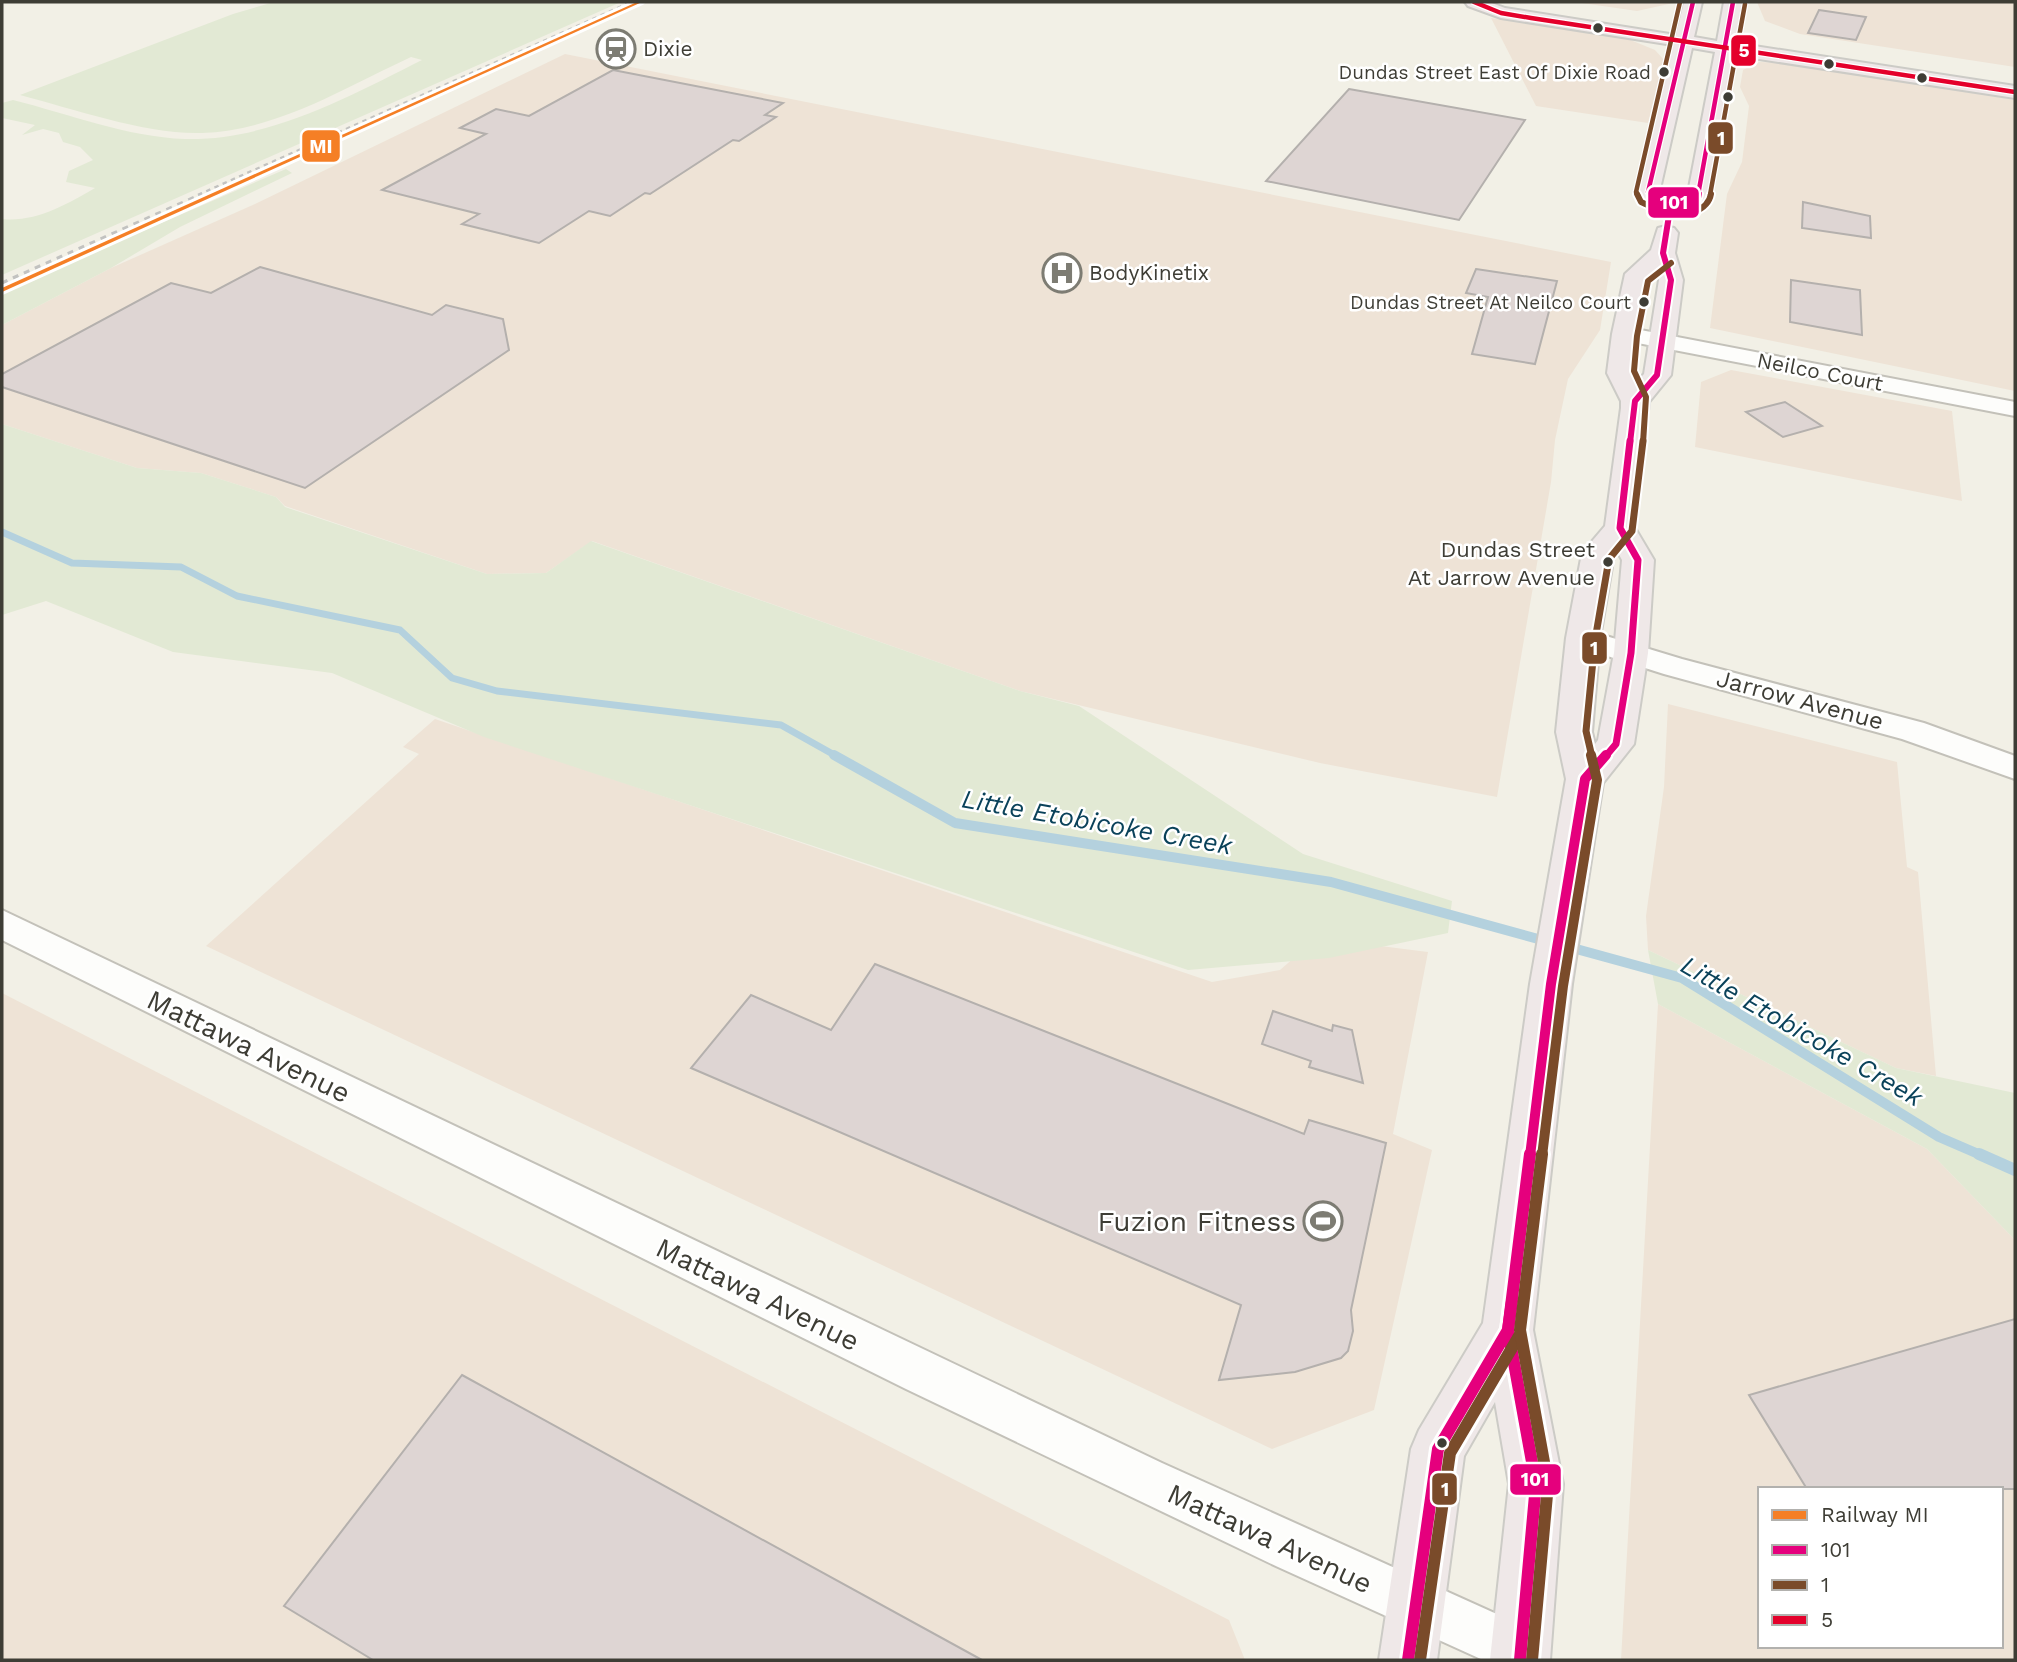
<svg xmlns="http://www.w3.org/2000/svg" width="2017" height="1662" viewBox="0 0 2017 1662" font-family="'Work Sans',sans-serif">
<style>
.commercial{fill:#eee3d6;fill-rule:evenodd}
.green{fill:#e2e9d4}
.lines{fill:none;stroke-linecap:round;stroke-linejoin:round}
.stream-far2{stroke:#b4d1de;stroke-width:7}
.stream-far1{stroke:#b4d1de;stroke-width:10}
.stream{stroke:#b4d1de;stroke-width:12}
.building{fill:#ded5d3;stroke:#b4b0ad;stroke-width:2}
.minor-casing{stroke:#c3c1b9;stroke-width:4}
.major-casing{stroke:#cccbc6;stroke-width:4}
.minor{fill:#fdfdfb;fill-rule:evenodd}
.major{fill:#efe8e8;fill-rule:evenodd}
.rail-far1{stroke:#c2c2c0;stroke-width:2.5;stroke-dasharray:4.5 4.5;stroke-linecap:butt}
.rail{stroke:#c2c2c0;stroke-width:3.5;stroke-dasharray:6 6;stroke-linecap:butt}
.bus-1-far4-casing{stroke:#fff;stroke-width:7}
.bus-1-far3-casing{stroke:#fff;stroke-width:10}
.bus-1-far2-casing{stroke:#fff;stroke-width:11}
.bus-1-far1-casing{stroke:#fff;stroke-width:15}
.bus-1-casing{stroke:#fff;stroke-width:18}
.bus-2-far4-casing{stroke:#fff;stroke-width:7}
.bus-2-far3-casing{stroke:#fff;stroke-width:10}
.bus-2-far2-casing{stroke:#fff;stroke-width:11}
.bus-2-far1-casing{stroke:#fff;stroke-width:15}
.bus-2-casing{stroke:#fff;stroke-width:18}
.bus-3-casing{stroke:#fff;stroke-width:7}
.bus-1-far4{stroke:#e5007d;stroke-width:4.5}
.bus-1-far3{stroke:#e5007d;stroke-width:6}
.bus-1-far2{stroke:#e5007d;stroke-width:7}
.bus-1-far1{stroke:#e5007d;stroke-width:10}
.bus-1{stroke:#e5007d;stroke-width:12}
.bus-2-far4{stroke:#7a4b2a;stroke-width:4.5}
.bus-2-far3{stroke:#7a4b2a;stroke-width:6}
.bus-2-far2{stroke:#7a4b2a;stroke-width:7}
.bus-2-far1{stroke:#7a4b2a;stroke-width:10}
.bus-2{stroke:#7a4b2a;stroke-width:12}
.bus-3{stroke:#e4002b;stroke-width:4.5}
.rail-1-casing{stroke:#fff;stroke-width:6}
.rail-1{fill:#f57f25;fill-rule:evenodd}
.bus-dot{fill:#3e3d35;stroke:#fff;stroke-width:2.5}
.labels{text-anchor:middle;stroke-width:5;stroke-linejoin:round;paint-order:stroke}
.far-bus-label{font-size:19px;fill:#3e3d35;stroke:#fff;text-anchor:end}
.far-poi-label{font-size:21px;fill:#3e3d35;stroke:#fff;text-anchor:start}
.far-street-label{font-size:21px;fill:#3e3d35;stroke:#fff}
.bus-label{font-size:22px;fill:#3e3d35;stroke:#fff;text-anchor:end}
.street-label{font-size:24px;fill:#3e3d35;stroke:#fff}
.water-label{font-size:26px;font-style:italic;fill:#0a425a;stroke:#fff}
.near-street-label{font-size:28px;fill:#3e3d35;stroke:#fff}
.near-poi-label{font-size:28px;fill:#3e3d35;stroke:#fff;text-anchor:end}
.line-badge{stroke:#fff;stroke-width:2.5}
.badge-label{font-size:19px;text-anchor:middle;font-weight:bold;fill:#fff}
</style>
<rect width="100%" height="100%" fill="#f2f0e6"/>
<g class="commercial">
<path d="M1575,2h103l-41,9z"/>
<path d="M1757,2h258v65l-215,-33 -35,-13z"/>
<path d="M1491,18l137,21 27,11 9,10 -16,63 -112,-17z"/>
<path d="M565,54l1046,208 -11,68 -32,49 -13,61 -4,42 -54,315 -177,-34 -300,-72 -428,-150 -46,32 -59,1 -202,-68 -9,-9 -75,-24 -64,-5 -135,-44v-99l109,-57 144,-64z"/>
<path d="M1759,62l33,1 223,37v291l-305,-63 17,-134 15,-32 7,-56 -9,-19 3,-17z"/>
<path d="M1731,370l221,41 10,90 -267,-54 6,-65z"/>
<path d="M1668,704l229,58 10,105 11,5 18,204 -40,-8 -248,-118 -2,-34 18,-129z"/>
<path d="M435,719l777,263 68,-12 37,-32 111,14 -35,182 39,16 -58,260 -102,39 -1066,-503 213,-192 -16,-7z"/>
<path d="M2,993l1227,627 16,40h-1243z"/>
<path d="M1658,1004l269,145 88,91v420h-394zM1760,1489h241v157h-241z"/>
</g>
<g class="green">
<path d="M274,2h347l-619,273v-56c32,4 66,-15 93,-31l-29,-6 3,-11 24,-11 -13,-13 -17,-5 -4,-9 -16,-4 -21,6 13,-10 -33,-7v-15l11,-3c56,14 114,37 172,39 84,2 163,-42 237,-79l-11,-3c-65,30 -135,74 -209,76 -55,2 -128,-24 -182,-38l213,-81z"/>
<path d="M286,169l6,4 -112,54 -69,41 -109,57v-33z"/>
<path d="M2,424l135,44 64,5 75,24 9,10 202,67 59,-1 45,-32 429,150 59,15 224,148 149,47 -4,32 -119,25 -141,12 -704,-233 -152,-64 -159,-21 -127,-51 -44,14z"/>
<path d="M1648,950l248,118 119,25v147l-88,-91 -269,-145z"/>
</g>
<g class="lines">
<path class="stream-far2" d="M2,532l70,31 109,4 56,29 163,34 52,48 45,13 284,34 57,32"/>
<g class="stream-far1">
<path d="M834,755l121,68 376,59 218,60"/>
<path d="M1569,947l113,31 257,159 44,19"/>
</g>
<path class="stream" d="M1979,1154l36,16"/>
</g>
<g class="building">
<path d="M1819,10l47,7 -10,23 -48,-7z"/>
<path d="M613,70l170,33 -18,12 11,2 -37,24 -6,-1 -83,54 -5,-1 -35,23 -21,-5 -50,32 -77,-19 17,-10 -97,-24 104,-56 -26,-6 36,-19 33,7z"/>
<path d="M1349,89l176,31 -66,100 -193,-39z"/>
<path d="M1803,202l67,14 1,22 -69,-10z"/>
<path d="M260,267l172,48 14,-10 57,14 6,31 -204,138 -303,-101v-13l169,-91 40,10z"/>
<path d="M1476,269l81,12 -22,83 -63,-10 16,-57 -22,-4z"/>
<path d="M1791,280l69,10 2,45 -72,-13z"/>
<path d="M1785,402l37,24 -39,11 -37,-25z"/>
<path d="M875,964l429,170 5,-14 77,23 -35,167 2,21 -5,20 -7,7 -46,14 -76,8 22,-75 -550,-237 60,-73 80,35z"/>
<path d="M1273,1011l59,20 1,-6 19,5 11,53 -54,-16 2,-6 -49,-17z"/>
<path d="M2015,1319v170h-208l-58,-94z"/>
<path d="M462,1375l520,285h-609l-89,-54z"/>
</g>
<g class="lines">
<g class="minor-casing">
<g id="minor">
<path d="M1625,327l390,75v14l-398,-77 -3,-5 3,-5z"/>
<path d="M1583,629l99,30 242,64 91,33v23l-113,-40 -238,-65 -91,-29 -5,-7 5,-7z"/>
<path d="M2,910l1160,553 377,170 7,18 -3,9h-60l-205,-93 -372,-178 -904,-449z"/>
</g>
</g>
<g class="major-casing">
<g id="major">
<path d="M1465,2h24l16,6 171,27 8,-33h18l-8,35 23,4 7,-39h18l-7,41 280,43v12l-282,-43 -24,143 -3,5c-22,5 -54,12 -69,-11l36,-147 -172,-27 -33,-12zM1692,48l23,4 -27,141 -14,3 -14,-7z"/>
<path d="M1666,226l8,2 4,5 -3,20 8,27 -12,95 -22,27 -14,126 19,32 -6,93 -14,91 -31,39 -31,201 -39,346 30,154 -13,176h-60l19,-176 -14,-82 -31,54 -27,204h-58l32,-211 8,-19 64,-107 47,-339 36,-205 -10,-47 10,-94 16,-85 23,-27 16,-118v-7l-14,-28 5,-39 13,-60 26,-24 7,-22zM1656,271l3,9 -15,94 -6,6c-11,-21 6,-79 11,-103zM1617,551l5,9 -8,93 -16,87 -3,4 -3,-12 8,-94 14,-83z"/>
</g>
</g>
<use href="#minor" class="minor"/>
<use href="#major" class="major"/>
<path class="rail-far1" d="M198,195l433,-193"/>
<path class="rail" d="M2,283l200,-89"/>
<g class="bus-1-far4-casing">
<g id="bus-1-far4">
<path d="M1655,195l-7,-3 45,-190"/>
<path d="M1698,195l35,-193"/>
</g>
</g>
<g class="bus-1-far3-casing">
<g id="bus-1-far3">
<path d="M1652,194l19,9 27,-5 1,-4"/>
<path d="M1630,443l5,-42 22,-26 14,-95 -8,-27 8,-50"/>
</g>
</g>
<g class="bus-1-far2-casing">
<path id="bus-1-far2" d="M1605,757l11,-13 15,-91 7,-93 -18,-32 10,-87"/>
</g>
<g class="bus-1-far1-casing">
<path id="bus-1-far1" d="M1530,1156l21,-172 34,-205 21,-24"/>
</g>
<g class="bus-1-casing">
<g id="bus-1">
<path d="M1512,1301l-4,29 28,154 -16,176"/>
<path d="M1408,1660l30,-211 70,-119 22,-176"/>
</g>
</g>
<g class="bus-2-far4-casing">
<g id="bus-2-far4">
<path d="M1638,195l-2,-3 44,-190"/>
<path d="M1710,195l35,-191"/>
</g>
</g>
<g class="bus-2-far3-casing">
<g id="bus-2-far3">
<path d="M1637,194l4,8c9,4 18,9 27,12 16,4 40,-3 43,-20"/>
<path d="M1643,443l3,-46 -12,-26 3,-35 11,-55 23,-18"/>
</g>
</g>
<g class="bus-2-far2-casing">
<path id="bus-2-far2" d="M1592,757l-6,-26 9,-91 14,-81 23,-28 11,-90"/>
</g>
<g class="bus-2-far1-casing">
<path id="bus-2-far1" d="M1542,1156l21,-170 34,-206 -6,-25"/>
</g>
<g class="bus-2-casing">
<g id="bus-2">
<path d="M1420,1660l30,-207 69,-117"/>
<path d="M1532,1660l16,-176 -28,-154 22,-176"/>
</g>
</g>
<g class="bus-3-casing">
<path id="bus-3" d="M1474,2l27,11 30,5 484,74"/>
</g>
<use href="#bus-1-far4" class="bus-1-far4"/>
<use href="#bus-1-far3" class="bus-1-far3"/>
<use href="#bus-1-far2" class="bus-1-far2"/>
<use href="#bus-1-far1" class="bus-1-far1"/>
<use href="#bus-1" class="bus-1"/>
<use href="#bus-2-far4" class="bus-2-far4"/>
<use href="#bus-2-far3" class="bus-2-far3"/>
<use href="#bus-2-far2" class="bus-2-far2"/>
<use href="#bus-2-far1" class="bus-2-far1"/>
<use href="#bus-2" class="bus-2"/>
<use href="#bus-3" class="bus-3"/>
<g class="rail-1-casing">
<path id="rail-1" d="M637,2h5l-640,290v-4z"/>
</g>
<use href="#rail-1" class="rail-1"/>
</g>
<defs>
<g id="station-ring" transform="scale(2.0125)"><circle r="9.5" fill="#fff" stroke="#7d7c73" stroke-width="1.5"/><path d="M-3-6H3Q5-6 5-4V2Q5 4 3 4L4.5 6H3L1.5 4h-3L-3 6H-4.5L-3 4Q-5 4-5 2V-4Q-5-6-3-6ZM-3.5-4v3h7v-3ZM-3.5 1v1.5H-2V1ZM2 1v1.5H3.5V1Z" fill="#7d7c73"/></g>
<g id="hospital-ring" transform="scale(2.0125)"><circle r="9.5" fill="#fff" stroke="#7d7c73" stroke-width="1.5"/><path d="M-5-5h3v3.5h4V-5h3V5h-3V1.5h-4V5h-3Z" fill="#7d7c73"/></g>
<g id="stadium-ring" transform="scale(2.0125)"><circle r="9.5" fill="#fff" stroke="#7d7c73" stroke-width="1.5"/><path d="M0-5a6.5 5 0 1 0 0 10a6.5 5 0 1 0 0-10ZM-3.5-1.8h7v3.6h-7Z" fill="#7d7c73"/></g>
</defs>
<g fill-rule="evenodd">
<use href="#station-ring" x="616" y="49"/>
<use href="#hospital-ring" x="1062" y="273"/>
<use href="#stadium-ring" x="1323" y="1221"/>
</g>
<g class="bus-dot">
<circle cx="1598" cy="28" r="6"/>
<circle cx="1829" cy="64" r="6"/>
<circle cx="1664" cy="72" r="6"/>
<circle cx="1922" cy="78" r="6"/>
<circle cx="1728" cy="97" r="6"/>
<circle cx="1644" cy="302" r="6"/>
<circle cx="1608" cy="562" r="6"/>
<circle cx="1442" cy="1443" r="6"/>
</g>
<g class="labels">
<g class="far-bus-label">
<text x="1651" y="79">Dundas Street East Of Dixie Road</text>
<text x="1631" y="309">Dundas Street At Neilco Court</text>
</g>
<g class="far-poi-label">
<text x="643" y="56">Dixie</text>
<text x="1089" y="280">BodyKinetix</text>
</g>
<g class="far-street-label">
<text transform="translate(1820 372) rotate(11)" y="7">Neilco Court</text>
</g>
<g class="bus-label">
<text x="1595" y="557">Dundas Street<tspan x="1595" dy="28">At Jarrow Avenue</tspan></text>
</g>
<g class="street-label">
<text transform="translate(1800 700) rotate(15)" y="8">Jarrow Avenue</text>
</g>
<g class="water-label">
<text transform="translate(1097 822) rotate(10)" y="9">Little Etobicoke Creek</text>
<text transform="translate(1802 1031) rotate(30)" y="9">Little Etobicoke Creek</text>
</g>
<g class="near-street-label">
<text transform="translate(249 1046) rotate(26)" y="10">Mattawa Avenue</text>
<text transform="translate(758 1294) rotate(26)" y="10">Mattawa Avenue</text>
<text transform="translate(1270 1538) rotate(25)" y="10">Mattawa Avenue</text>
</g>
<g class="near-poi-label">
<text x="1296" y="1231">Fuzion Fitness</text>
</g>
</g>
<g class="line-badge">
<rect x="1730" y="34" width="27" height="33" rx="7" fill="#e4002b"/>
<rect x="1707" y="121" width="27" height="34" rx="7" fill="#7a4b2a"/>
<rect x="301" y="129" width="40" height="34" rx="7" fill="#f57f25"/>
<rect x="1647" y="186" width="53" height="33" rx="7" fill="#e5007d"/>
<rect x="1581" y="631" width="27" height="34" rx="7" fill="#7a4b2a"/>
<rect x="1509" y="1463" width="53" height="33" rx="7" fill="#e5007d"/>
<rect x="1431" y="1472" width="27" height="34" rx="7" fill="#7a4b2a"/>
</g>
<g class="badge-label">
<text x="1744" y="57">5</text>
<text x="1721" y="145">1</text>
<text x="321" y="153">MI</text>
<text x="1674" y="209">101</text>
<text x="1594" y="655">1</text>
<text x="1535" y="1486">101</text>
<text x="1445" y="1496">1</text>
</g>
<rect width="2017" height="1662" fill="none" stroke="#3e3d35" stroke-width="7"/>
<rect x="1758" y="1487" width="245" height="161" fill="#ffffff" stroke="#b2b1ae" stroke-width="2"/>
<rect x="1772" y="1510" width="35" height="10" fill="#f57f25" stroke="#b2b1ae" stroke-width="2"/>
<text x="1821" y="1522" font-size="21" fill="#3e3d35">Railway MI</text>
<rect x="1772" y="1545" width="35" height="10" fill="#e5007d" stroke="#b2b1ae" stroke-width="2"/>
<text x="1821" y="1557" font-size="21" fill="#3e3d35">101</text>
<rect x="1772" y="1580" width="35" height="10" fill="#7a4b2a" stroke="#b2b1ae" stroke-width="2"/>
<text x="1821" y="1592" font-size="21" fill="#3e3d35">1</text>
<rect x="1772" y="1615" width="35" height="10" fill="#e4002b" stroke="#b2b1ae" stroke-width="2"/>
<text x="1821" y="1627" font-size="21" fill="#3e3d35">5</text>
</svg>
